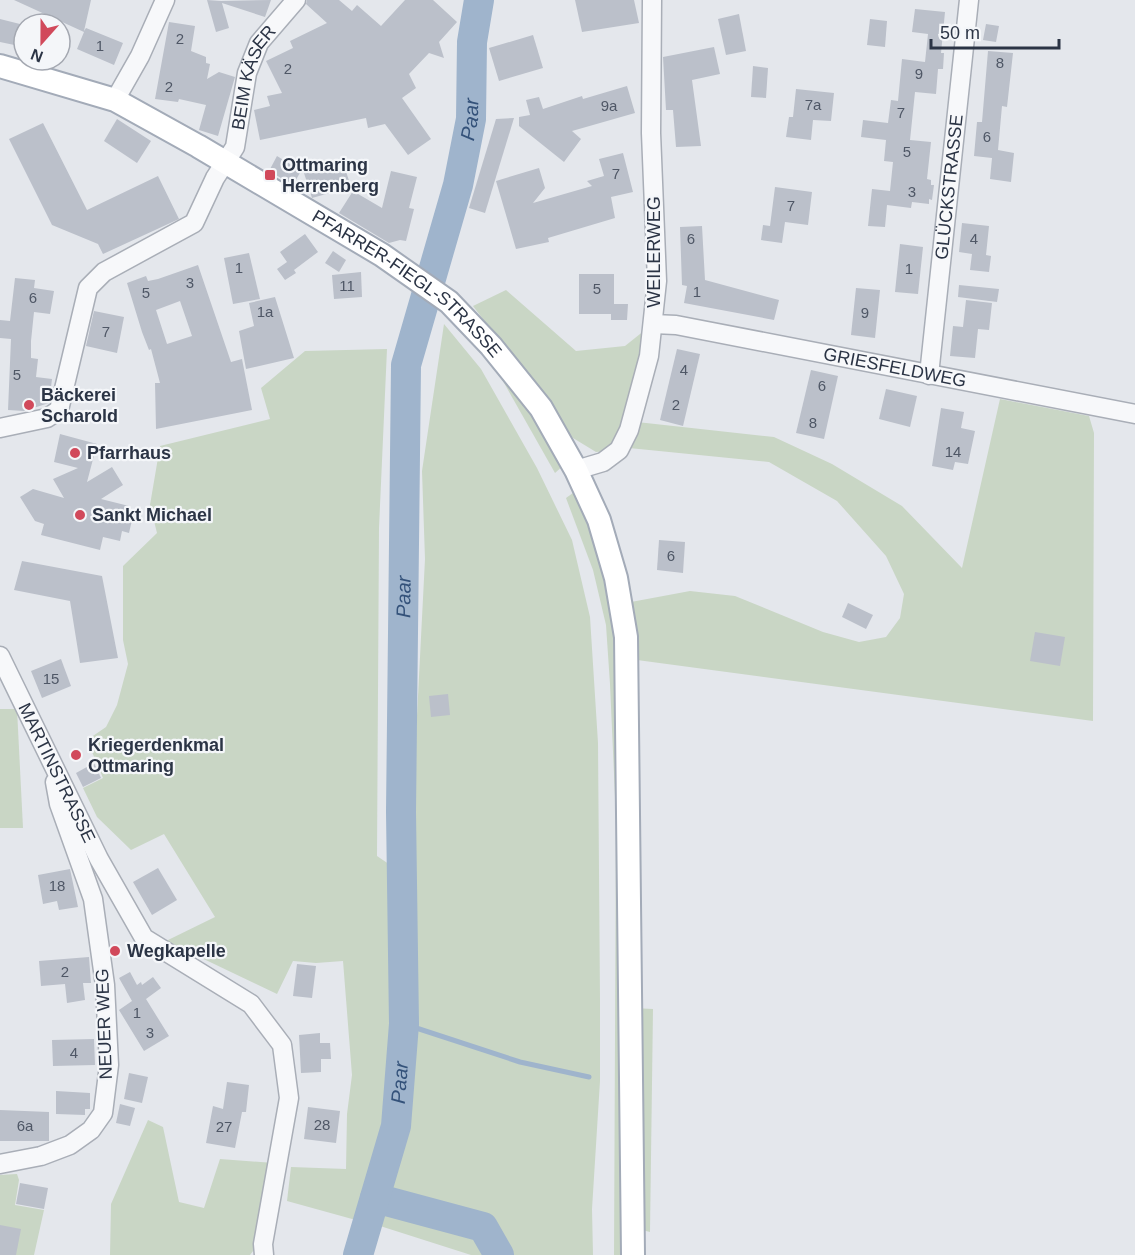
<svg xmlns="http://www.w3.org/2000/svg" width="1135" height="1255" viewBox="0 0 1135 1255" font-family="Arial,sans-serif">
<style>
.green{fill:#c9d6c5}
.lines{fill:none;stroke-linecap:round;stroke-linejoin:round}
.stream{stroke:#9fb4cc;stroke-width:5}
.river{stroke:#9fb4cc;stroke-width:30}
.building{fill:#bbc0ca;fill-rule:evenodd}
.minor-casing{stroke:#a9aeb7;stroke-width:21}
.major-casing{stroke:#a3abb8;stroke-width:26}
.minor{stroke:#f7f8fa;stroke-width:18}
.major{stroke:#fff;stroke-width:22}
.poi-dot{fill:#d1495b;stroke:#f4f6f9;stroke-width:2}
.labels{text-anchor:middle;stroke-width:4.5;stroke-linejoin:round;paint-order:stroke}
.number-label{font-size:15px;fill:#4f5766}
.street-label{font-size:18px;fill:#2b3445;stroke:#f4f6f9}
.poi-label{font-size:18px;font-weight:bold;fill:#2b3445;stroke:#f4f6f9;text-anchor:start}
.water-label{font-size:20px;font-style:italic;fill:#34527a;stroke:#f4f6f9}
</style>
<rect width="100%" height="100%" fill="#e4e7ec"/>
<g class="green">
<path d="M506,290l70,61 49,-5 20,-16 4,26 -30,94 -23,2 -23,-14 -100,-132z"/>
<path d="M444,324l37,45 56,99 35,72 18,77 8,126 2,256v82l-8,128 1,46h-122l-94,-30 35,-118 -1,-86 4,-167 -3,-40 13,-255 -3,-88z"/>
<path d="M387,349l-8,179 -2,328 25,17 2,134 -6,87 -35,128 -76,-21 4,-34 55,2 1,-55 5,-39 -9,-114 -27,2 -23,-2 -16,33 -111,-53 49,-24 -51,-83 -33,16 -34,-33 -14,-29 20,-10 -16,-38 19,-13 11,-22 11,-41 -5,-24v-74l34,-33 -7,-28 10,-59 110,-27 -9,-31 44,-37z"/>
<path d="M487,353l28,33 49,79 -9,8z"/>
<path d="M1000,399l89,17 5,17 -1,288 -456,-61 -6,-58 59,-11 45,5 88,36 36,10 27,-5 14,-19 4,-24 -18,-38 -49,-55 -68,-39 -140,-14 8,-26 137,15 58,27 70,42 60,62z"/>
<path d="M573,493l7,3 22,65 14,63 11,631h-13l2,-436 -6,-135 -4,-59 -13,-55 -27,-72z"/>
<path d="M0,709h17l6,119h-23z"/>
<path d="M633,1008l20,1 -3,223 -8,-2z"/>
<path d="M148,1120l15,7 16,75 25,6 16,-49 54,4 -17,83 -7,9h-140l1,-51z"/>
<path d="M17,1174l2,6 -4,25 29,5 -10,45h-34v-80z"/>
</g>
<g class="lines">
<path class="stream" d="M404,1024l116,38 69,15"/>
<g class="river">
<path d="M375,1198l108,29 16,28"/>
<path id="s1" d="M358,1255l38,-129 8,-102 -3,-212 5,-447 52,-180 13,-66 1,-77 7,-42"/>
</g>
</g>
<g class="building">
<path d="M14,0h77l-7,31 2,-3 37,15 -9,22 -37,-16 7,-17z"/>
<path d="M207,0l14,1 50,-1 -6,17 -43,-14 7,25 -13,4z"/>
<path d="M307,0h32l13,11 5,-6 24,21 24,-26h28l24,22 -18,20 5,16 -15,-5 -20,21 7,14 -14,10 29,41 -23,16 -23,-31 -17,4 -2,-10 -106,22 -6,-30 16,-4 -3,-10 15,-3 -16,-32 27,-13 -3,-7 37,-18 -21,-19z"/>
<path d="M575,0h59l5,23 -57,9z"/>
<path d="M915,9l30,3 -4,41h3l-1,16h-5l-2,25 -21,-2 -5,48 21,2 -4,37 4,1v5h3l-2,15 -3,-1v5l-17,-2 -1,6 -24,-3 -2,22 -17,-1 4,-37 18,2 3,-29 -9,-1 2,-21 -25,-3 2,-17 25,3 3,-23 7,1 4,-42 23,3 3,-28 -16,-2z"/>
<path d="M739,14l7,37 -20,4 -8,-36z"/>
<path d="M0,19l24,6v22l-24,-5z"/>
<path d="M870,19l17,2 -2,26 -18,-2z"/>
<path d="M169,22l26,4 -4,25 15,6v6l4,1 -3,15 12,-7 16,5 -17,59 -19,-6 7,-25 -27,-6 -1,3 -23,-3z"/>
<path d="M986,24l13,2 -3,16 -13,-2z"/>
<path d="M533,35l10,33 -44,13 -10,-33z"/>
<path d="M714,47l6,27 -28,6 9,66 -25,1 -3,-37h-7l-3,-53z"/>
<path d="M988,51l25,2 -6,54 -5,-1 -4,44 16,3 -3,29 -21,-3 2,-21 -18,-2 3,-34h5z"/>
<path d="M753,66l15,2 -2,30 -15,-1z"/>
<path d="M627,86l8,27 -63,18 9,8 -17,23 -45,-36v-9l11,-2 -4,-15 13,-3 4,12 39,-13 1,3z"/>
<path d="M796,89l38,4 -3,28 -18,-1 -2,20 -25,-3 3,-20h4z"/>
<path d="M514,118l-29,95 -16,-5 27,-89z"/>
<path d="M117,119l34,22 -14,22 -33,-22z"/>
<path d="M43,123l44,87 71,-34 21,43 -76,35 -5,-10 -46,-19 -43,-86z"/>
<path d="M623,153l10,39 -22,5 4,21 -67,20 1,4 -33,7 -20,-68 43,-13 6,20 -12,15 59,-17 -5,-5 17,-5 -5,-17z"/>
<path d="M277,156l24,15 -8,14 -24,-14z"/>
<path d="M342,159l9,28 -39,11 -8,-25z"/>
<path d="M391,171l26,6 -8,31 5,1 -8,32 -6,-1 -11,3 -50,-30 14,-22 29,17z"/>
<path d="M775,187l37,5 -4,33 -23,-3 -3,21 -21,-3 2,-15 7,1z"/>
<path d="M962,223l27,3 -3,29 5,1 -2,16 -19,-2 2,-16 -13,-2z"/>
<path d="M702,226l3,54 74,20 -5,20 -90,-17 3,-17 -5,-1 -2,-58z"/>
<path d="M305,234l13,18 -24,18 2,3 -11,7 -8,-11 10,-7 -7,-10z"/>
<path d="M900,244l23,3 -5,47 -23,-2z"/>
<path d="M333,251l13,9 -7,12 -14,-9z"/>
<path d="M249,253l11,46 -27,5 -9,-46z"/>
<path d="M198,265l33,97 11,-3 10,51 -96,19 -1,-46h5l-9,-34 -2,1 -7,-18 -15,-49 19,-7 2,5 10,-2zM180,301l12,35 -25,8 -11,-34z"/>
<path d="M361,272l1,25 -28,2 -2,-24z"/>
<path d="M579,274h35v30h14l-1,16h-16v-6h-32z"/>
<path d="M15,278l20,2 -1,8 20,3 -4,23 -16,-2 -3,29v17l7,1 -2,18 16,2 -3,24 -25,8 -16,-1 3,-71 -11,-1v-18l10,1z"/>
<path d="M959,285l40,4 -2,13 -39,-5z"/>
<path d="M856,288l24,2 -5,48 -24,-3z"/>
<path d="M275,297l19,61 -48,11 -7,-38 15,-5 -5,-23z"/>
<path d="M966,300l26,3 -3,27 -11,-1 -3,29 -25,-2 3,-30 10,1z"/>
<path d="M94,311l30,6 -7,36 -31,-7z"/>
<path d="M677,349l23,5 -17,72 -23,-6z"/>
<path d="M811,370l27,6 -14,63 -28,-6z"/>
<path d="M886,389l31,7 -7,31 -31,-8z"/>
<path d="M941,408l23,4 -3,16 14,3 -7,33 -13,-2 -2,8 -21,-4z"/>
<path d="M60,434l37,10 -10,38 25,-15 11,18 -22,14 28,7 -3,12 6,2 -3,13 -7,-2 -2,10 -17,-4 -3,13 -59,-15 3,-11 -9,-3 -15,-24 13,-8 31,9 -11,-19 25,-11 -24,-6z"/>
<path d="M659,540l26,2 -2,31 -26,-3z"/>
<path d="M22,561l80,15 16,82 -38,5 -10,-62 -56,-11z"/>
<path d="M848,603l25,12 -7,14 -24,-12z"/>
<path d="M1035,632l30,5 -5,29 -30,-5z"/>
<path d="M61,659l10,27 -29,12 -11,-27z"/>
<path d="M448,694l2,21 -19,2 -2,-21z"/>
<path d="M94,763l7,15 -18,9 -7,-14z"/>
<path d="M158,868l19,32 -25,15 -19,-33z"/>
<path d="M70,869l8,38 -19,3 -2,-9 -14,3 -5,-29z"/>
<path d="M89,957l2,26h-8l2,17 -18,3 -2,-19 -24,2 -2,-25z"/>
<path d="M297,964l19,2 -4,32 -19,-2z"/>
<path d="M130,972l7,13 4,-3 1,3 11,-8 8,11 -15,11 23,37 -25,15 -25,-41 13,-9 -13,-23z"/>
<path d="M320,1033v10h10l1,16h-10v13l-20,1 -2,-38z"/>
<path d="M94,1039l1,26 -42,1 -1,-26z"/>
<path d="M129,1073l19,4 -6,26 -18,-4z"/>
<path d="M227,1082l22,3 -3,27h-4l-7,36 -29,-5 7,-37 10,3z"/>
<path d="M56,1091l34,2v16h-5v6l-29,-1z"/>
<path d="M120,1104l15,4 -5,18 -14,-3z"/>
<path d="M308,1107l32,4 -4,32 -32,-4z"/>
<path d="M0,1110l49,2v29h-49z"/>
<path d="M20,1183l28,5 -4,21 -28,-5z"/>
<path d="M0,1225l21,4 -5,26h-16z"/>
</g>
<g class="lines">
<g class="minor-casing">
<g id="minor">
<path d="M115,100l25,-44 25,-56"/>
<path id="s2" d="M653,324l23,1 459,89"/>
<path id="s3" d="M929,375l40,-375"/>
<path id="s4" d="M0,428l47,-10 12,-8 29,-122 16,-16 90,-49 21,-45 20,-31 12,-74 12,-30 37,-43"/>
<path d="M576,470l27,-8 16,-12 10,-20 20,-74 8,-75 -6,-148 1,-133"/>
<path id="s5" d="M0,656l99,203 45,79 107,66 31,41 7,53 -26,146 1,11"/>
<path d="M0,1164l41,-8 29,-11 21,-15 12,-17 6,-48 -4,-80 -12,-86 -34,-95 -4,-22"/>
</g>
</g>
<g class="major-casing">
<g id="major">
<path id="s6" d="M0,66l115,34 83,46 184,109 67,47 42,44 50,62 35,62 23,50 17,58 10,59 7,618"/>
</g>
</g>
<use href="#minor" class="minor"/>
<use href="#major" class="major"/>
</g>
<g class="poi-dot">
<rect x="264" y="169" width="12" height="12" rx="3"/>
<circle cx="29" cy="405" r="6"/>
<circle cx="75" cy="453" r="6"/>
<circle cx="80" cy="515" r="6"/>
<circle cx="76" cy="755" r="6"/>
<circle cx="115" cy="951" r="6"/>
</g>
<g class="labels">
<g class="number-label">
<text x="180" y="44">2</text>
<text x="100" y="51">1</text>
<text x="1000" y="68">8</text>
<text x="288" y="74">2</text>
<text x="919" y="79">9</text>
<text x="169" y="92">2</text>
<text x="813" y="110">7a</text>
<text x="609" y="111">9a</text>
<text x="901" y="118">7</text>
<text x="987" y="142">6</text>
<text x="907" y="157">5</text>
<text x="616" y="179">7</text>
<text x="912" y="197">3</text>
<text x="791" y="211">7</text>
<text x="691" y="244">6</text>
<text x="974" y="244">4</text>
<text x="239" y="273">1</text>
<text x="909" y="274">1</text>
<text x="190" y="288">3</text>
<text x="347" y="291">11</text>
<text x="597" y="294">5</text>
<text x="697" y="297">1</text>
<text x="146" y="298">5</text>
<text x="33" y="303">6</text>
<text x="265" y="317">1a</text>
<text x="865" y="318">9</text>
<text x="106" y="337">7</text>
<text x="684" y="375">4</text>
<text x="17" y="380">5</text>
<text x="822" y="391">6</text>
<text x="676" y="410">2</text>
<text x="813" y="428">8</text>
<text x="953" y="457">14</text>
<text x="671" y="561">6</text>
<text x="51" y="684">15</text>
<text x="57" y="891">18</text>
<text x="65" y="977">2</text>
<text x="137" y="1018">1</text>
<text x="150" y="1038">3</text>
<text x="74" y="1058">4</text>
<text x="322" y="1130">28</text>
<text x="25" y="1131">6a</text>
<text x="224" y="1132">27</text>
</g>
<g class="street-label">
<text dy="6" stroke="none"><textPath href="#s4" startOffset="472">BEIM KÄSER</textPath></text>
<text dy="6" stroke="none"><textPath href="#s3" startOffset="189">GLÜCKSTRASSE</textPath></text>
<text transform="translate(654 252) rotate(-90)" y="6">WEILERWEG</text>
<text dy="6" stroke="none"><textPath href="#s6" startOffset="466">PFARRER-FIEGL-STRASSE</textPath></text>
<text dy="6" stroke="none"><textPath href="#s2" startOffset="246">GRIESFELDWEG</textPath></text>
<text dy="6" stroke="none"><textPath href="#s5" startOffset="130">MARTINSTRASSE</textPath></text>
<text transform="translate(104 1024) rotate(-92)" y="6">NEUER WEG</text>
</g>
<g class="poi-label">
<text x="282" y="171">Ottmaring<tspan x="282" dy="21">Herrenberg</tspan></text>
<text x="41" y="401">Bäckerei<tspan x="41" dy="21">Scharold</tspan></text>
<text x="87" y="459">Pfarrhaus</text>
<text x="92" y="521">Sankt Michael</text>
<text x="88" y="751">Kriegerdenkmal<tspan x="88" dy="21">Ottmaring</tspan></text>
<text x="127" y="957">Wegkapelle</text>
</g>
<g class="water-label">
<text dy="7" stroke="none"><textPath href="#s1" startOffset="1150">Paar</textPath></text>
<text dy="7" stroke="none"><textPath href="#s1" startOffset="664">Paar</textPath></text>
<text dy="7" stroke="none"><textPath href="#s1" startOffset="178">Paar</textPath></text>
</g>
</g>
<g transform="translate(42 42) rotate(201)"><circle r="28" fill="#f4f6f9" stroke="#a4a8b1" stroke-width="1.5"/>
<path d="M0-4.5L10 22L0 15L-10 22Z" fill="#d1495b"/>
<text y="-9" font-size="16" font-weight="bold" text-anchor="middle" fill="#2b3445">N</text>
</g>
<path d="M931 39v9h128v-9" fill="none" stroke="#2b3445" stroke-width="3"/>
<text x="940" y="39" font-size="18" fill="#2b3445" stroke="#f4f6f9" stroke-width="4.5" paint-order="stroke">50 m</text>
</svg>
